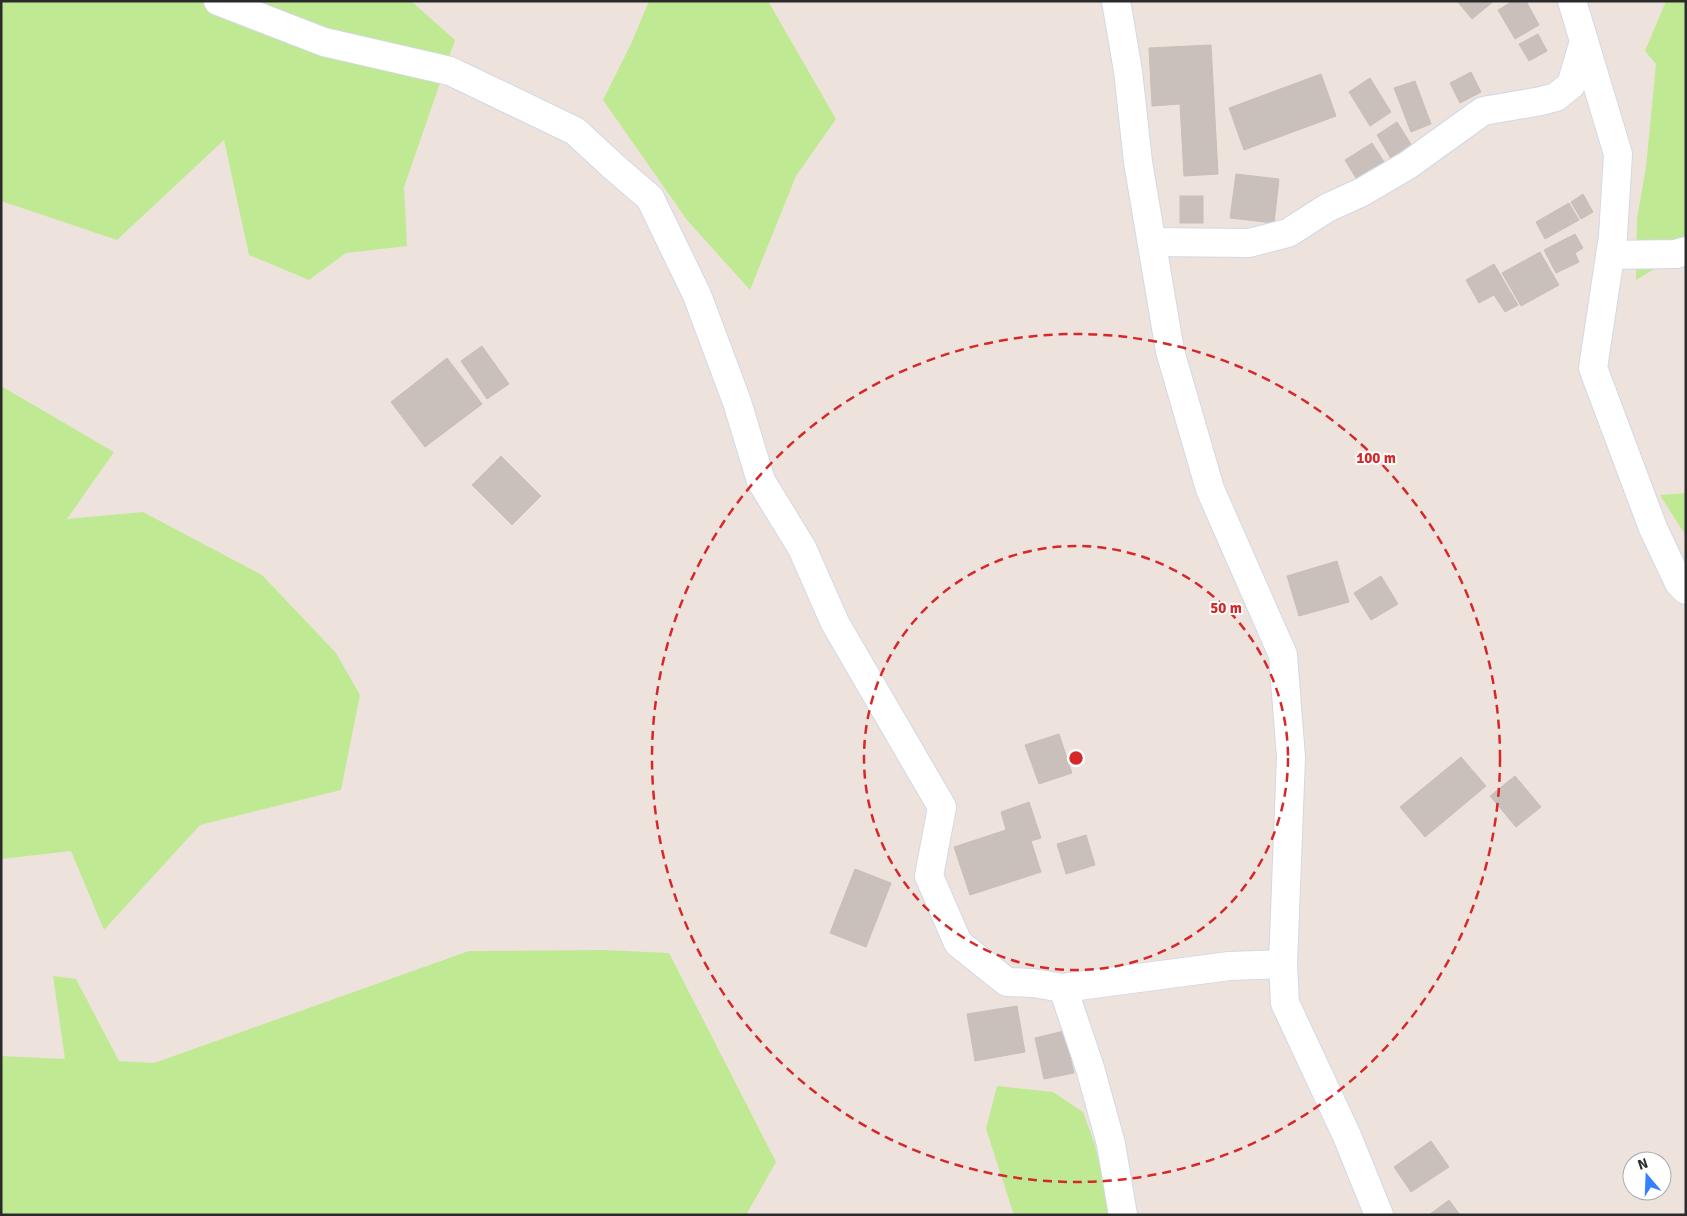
<svg xmlns="http://www.w3.org/2000/svg" width="1687" height="1216" viewBox="0 0 1687 1216" font-family="Signika,sans-serif">
<style>
.green{fill:#c0e994}
.building{fill:#c9c0bb;stroke:#c9bfb5}
.lines{fill:none;stroke-linecap:round;stroke-linejoin:round}
.minor-casing{stroke:#d1d8e5;stroke-width:30}
.minor{stroke:#fff;stroke-width:28}
.ring{fill:none;stroke:#d62828;stroke-width:2.5;stroke-dasharray:9 6}
.centre{fill:#d62828;stroke:#fff;stroke-width:2.5}
.ring-label{font-size:15px;text-anchor:middle;font-weight:bold;fill:#d62828;stroke:#fff;stroke-width:4;stroke-linejoin:round;paint-order:stroke}
</style>
<rect width="100%" height="100%" fill="#eee3dc"/>
<g class="green">
<path d="M1,1h410l44,39 -51,147 3,59 -61,7 -37,27 -60,-25 -25,-115 -107,100 -116,-39z"/>
<path d="M649,1h119l68,118 -40,57 -46,114 -63,-70 -84,-120 28,-56z"/>
<path d="M1666,1h20v249l-50,30 1,-61 9,-52 10,-103 -11,-13z"/>
<path d="M1,386l113,66 -47,67 76,-7 119,63 74,78 24,42 -19,95 -141,35 -96,105 -33,-79 -70,8z"/>
<path d="M1686,493v43l-26,-41z"/>
<path d="M604,950l65,3 107,209 -30,53h-745v-159l64,3 -12,-83 23,3 43,82 35,2 315,-112z"/>
<path d="M997,1086l56,6 30,20 12,33 16,70h-97l-28,-86z"/>
</g>
<g class="building">
<path d="M1457,1h37l-22,18z"/>
<path d="M1513,1h13l13,24 -24,14 -17,-29z"/>
<path d="M1538,34l9,17 -18,10 -10,-17z"/>
<path d="M1211,45l7,129 -34,2 -4,-72 -28,2 -3,-58z"/>
<path d="M1471,72l10,20 -21,11 -10,-20z"/>
<path d="M1321,74l15,42 -92,34 -15,-42z"/>
<path d="M1370,78l21,34 -21,14 -21,-34z"/>
<path d="M1415,81l16,43 -20,8 -17,-44z"/>
<path d="M1397,122l17,27 -21,13 -16,-27z"/>
<path d="M1372,143l14,22 -27,18 -14,-23z"/>
<path d="M1236,174l43,5 -5,44 -44,-5z"/>
<path d="M1583,194l10,18 -12,7 -10,-17z"/>
<rect x="1180" y="196" width="23" height="27"/>
<path d="M1569,203l10,17 -34,19 -9,-17z"/>
<path d="M1575,234l8,14 -8,5 4,9 -23,11 -12,-23z"/>
<path d="M1540,252l19,33 -38,21 -19,-33z"/>
<path d="M1494,264l24,41 -13,7 -11,-17 -15,8 -13,-23z"/>
<path d="M482,346l27,38 -22,15 -26,-38z"/>
<path d="M447,358l35,46 -57,43 -34,-45z"/>
<path d="M501,456l40,40 -29,29 -40,-40z"/>
<path d="M1337,561l12,41 -50,14 -12,-40z"/>
<path d="M1381,576l17,28 -27,16 -17,-27z"/>
<path d="M1059,734l13,39 -33,11 -14,-39z"/>
<path d="M1461,757l25,29 -61,51 -25,-30z"/>
<path d="M1515,776l26,31 -25,20 -26,-31z"/>
<path d="M1029,802l12,36 -10,3 10,31 -71,23 -16,-48 52,-17 -5,-18z"/>
<path d="M1086,835l9,30 -29,9 -9,-30z"/>
<path d="M855,869l36,14 -25,64 -36,-14z"/>
<path d="M1017,1006l8,46 -50,9 -8,-47z"/>
<path d="M1064,1031l10,42 -30,6 -9,-41z"/>
<path d="M1431,1141l18,26 -38,25 -17,-25z"/>
<path d="M1449,1200l11,15h-31z"/>
</g>
<g class="lines">
<g class="minor-casing">
<g id="minor">
<path d="M218,1l106,41 126,29 125,60 39,36 36,31 47,97 40,107 24,79 41,67 33,75 107,184 -13,69 29,67 49,39 26,1 30,5 166,-22 54,-2"/>
<path d="M1116,1l12,70 10,91 32,189 40,138 73,166 8,102 -8,207 2,39 62,133 32,79"/>
<path d="M1572,1l46,153 -5,82 -20,132 60,160 26,55 7,7"/>
<path d="M1152,242l97,1 39,-10 39,-25 35,-16 46,-27 75,-54 58,-10 15,-4 15,-12 13,-44"/>
<path d="M1610,255l66,-1 10,-3"/>
<path d="M1063,988l27,80 21,76 12,71"/>
</g>
</g>
<use href="#minor" class="minor"/>
</g>
<g class="ring">
<circle cx="1076" cy="758" r="212"/>
<circle cx="1076" cy="758" r="424"/>
</g>
<circle cx="1076" cy="758" r="8" class="centre"/>
<g class="ring-label">
<text x="1376" y="463">100 m</text>
<text x="1226" y="613">50 m</text>
</g>
<rect width="1687" height="1216" fill="none" stroke="#2b2b2b" stroke-width="5"/>
<g transform="translate(1647 1176) rotate(341)"><circle r="24" fill="#ffffff" stroke="#aaaaaa"/>
<path d="M0-4L9 19L0 12L-9 19Z" fill="#3780ff"/>
<text y="-8" font-size="14" font-weight="bold" text-anchor="middle" fill="#2b2b2b">N</text>
</g>
</svg>
